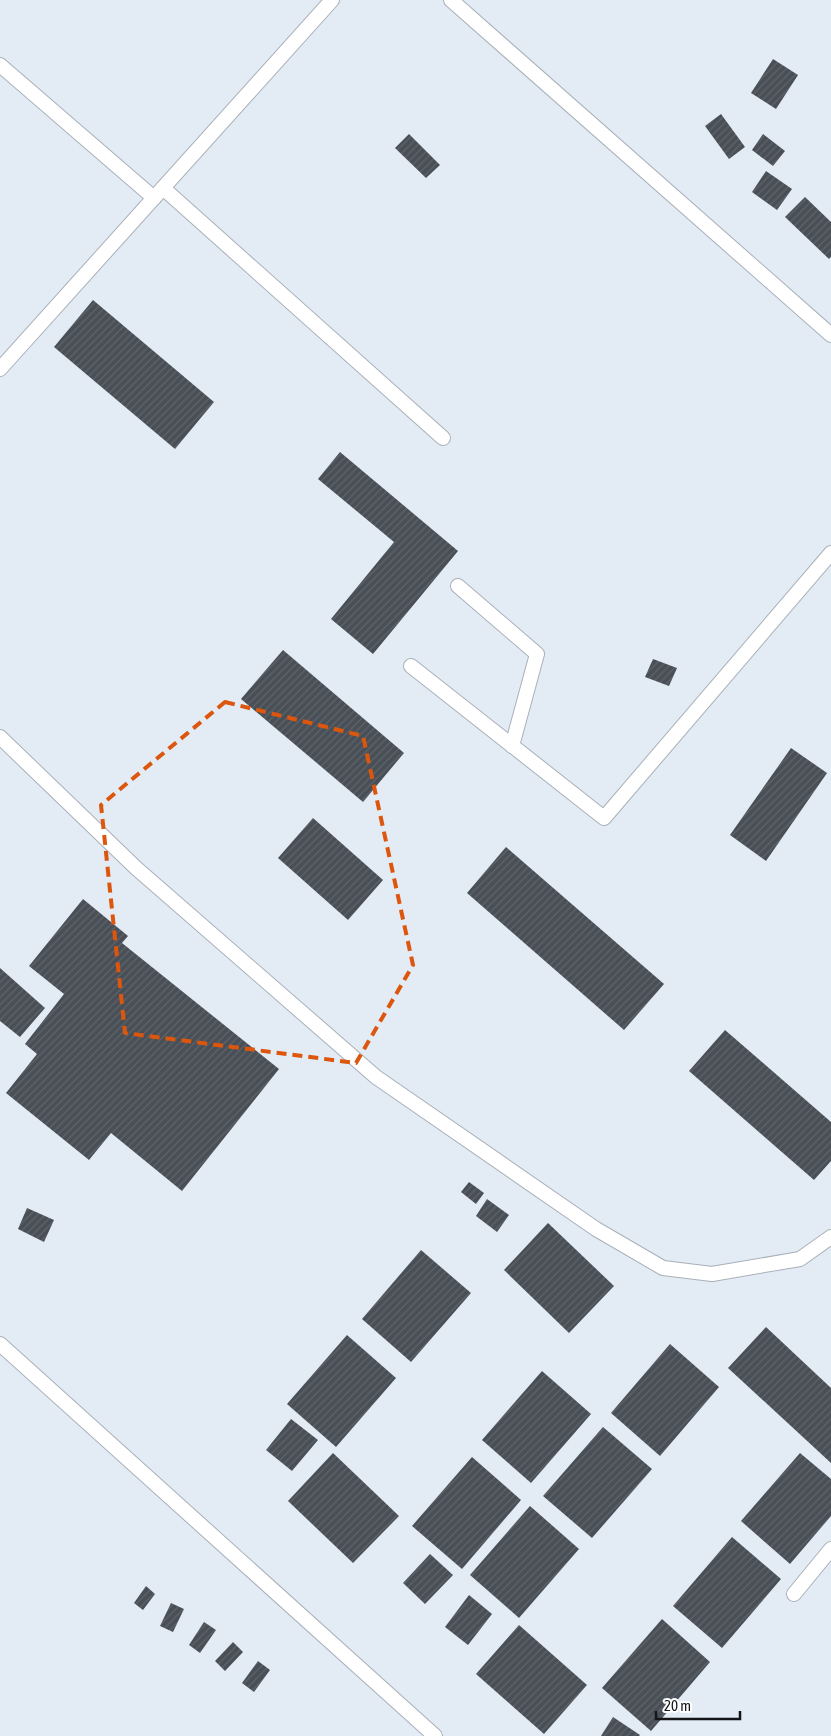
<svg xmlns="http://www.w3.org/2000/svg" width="831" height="1736" viewBox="0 0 831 1736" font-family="'Asap Condensed',sans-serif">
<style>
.building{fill:url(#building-hatch)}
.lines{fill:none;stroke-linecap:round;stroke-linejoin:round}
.service-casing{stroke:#a9b0b9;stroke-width:16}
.service{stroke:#fff;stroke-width:14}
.marked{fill:none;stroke:#dd560d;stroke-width:4;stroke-dasharray:10 6;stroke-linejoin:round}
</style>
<defs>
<pattern id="building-hatch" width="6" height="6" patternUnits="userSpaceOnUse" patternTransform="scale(1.25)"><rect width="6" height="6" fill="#494f56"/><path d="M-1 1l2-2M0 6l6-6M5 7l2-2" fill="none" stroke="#5f646a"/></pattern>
</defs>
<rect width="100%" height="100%" fill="#e3ebf4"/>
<g class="building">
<path d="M773,59l25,16 -22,34 -25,-16z"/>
<path d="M721,114l24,33 -16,12 -24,-33z"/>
<path d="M409,134l31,31 -14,13 -31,-30z"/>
<path d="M763,134l22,17 -12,15 -21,-16z"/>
<path d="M766,171l26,18 -15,21 -25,-18z"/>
<path d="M805,197l26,25v35l-2,2 -44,-42z"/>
<path d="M93,300l121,102 -39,47 -121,-102z"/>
<path d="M340,452l118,99 -85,103 -42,-35 63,-77 -76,-63z"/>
<path d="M283,650l121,103 -41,49 -122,-103z"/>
<path d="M653,659l24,9 -8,18 -24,-9z"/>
<path d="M791,748l36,25 -61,88 -36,-26z"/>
<path d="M313,818l70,62 -35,40 -70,-62z"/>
<path d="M506,847l158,137 -40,46 -157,-137z"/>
<path d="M83,899l45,37 -6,7 157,126 -97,122 -71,-58 -22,27 -83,-67 31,-39 -12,-10 39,-50 -35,-28z"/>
<path d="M0,968l45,40 -25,29 -20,-16z"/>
<path d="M725,1030l106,92v39l-17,19 -125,-109z"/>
<path d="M469,1182l15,11 -8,11 -15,-12z"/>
<path d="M487,1199l22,16 -12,17 -21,-16z"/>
<path d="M27,1208l27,12 -10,22 -26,-13z"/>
<path d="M548,1223l66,63 -45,47 -65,-63z"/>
<path d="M421,1250l50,43 -60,69 -49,-43z"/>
<path d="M766,1327l65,61v75l-103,-95z"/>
<path d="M347,1335l49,43 -60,69 -49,-43z"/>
<path d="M670,1344l49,43 -59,69 -49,-43z"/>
<path d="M542,1371l49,43 -60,69 -49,-43z"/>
<path d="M291,1419l27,21 -26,31 -26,-21z"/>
<path d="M603,1427l49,42 -60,69 -49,-42z"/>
<path d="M333,1453l66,63 -46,47 -65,-62z"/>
<path d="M800,1453l31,26v37l-41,48 -49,-43z"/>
<path d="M472,1457l49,43 -59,69 -50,-43z"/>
<path d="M530,1506l49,43 -60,69 -49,-43z"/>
<path d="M732,1537l49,42 -59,69 -49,-42z"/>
<path d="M430,1554l23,21 -28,29 -22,-21z"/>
<path d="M146,1586l9,8 -12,16 -9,-7z"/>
<path d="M469,1595l23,19 -24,31 -23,-18z"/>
<path d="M171,1603l13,6 -11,23 -13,-6z"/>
<path d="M662,1619l48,43 -59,69 -49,-43z"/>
<path d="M204,1622l12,8 -16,23 -11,-8z"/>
<path d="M519,1625l68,60 -43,49 -68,-60z"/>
<path d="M233,1642l10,10 -18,19 -10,-10z"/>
<path d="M258,1661l12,9 -16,22 -12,-9z"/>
<path d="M613,1717l27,18 -1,1h-38z"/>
</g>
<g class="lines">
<g class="service-casing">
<g id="service">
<path d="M451,0l380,335"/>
<path d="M0,65l154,133"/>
<path d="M163,188l280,250"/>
<path d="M0,369l332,-369"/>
<path d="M458,586l79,68 -25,92"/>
<path d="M411,666l193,152 227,-265"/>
<path d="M0,737l136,131 240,209 220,152 67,39 49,6 88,-15 31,-22"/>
<path d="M0,1344l435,392"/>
<path d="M794,1594l37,-45"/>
</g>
</g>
<use href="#service" class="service"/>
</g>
<path class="marked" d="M225,702l138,34 50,229 -57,98 -231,-30 -24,-228z"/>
<path d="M656 1711v8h84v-8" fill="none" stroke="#131518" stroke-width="2.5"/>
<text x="664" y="1711" font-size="15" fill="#131518" stroke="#ffffff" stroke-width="4" paint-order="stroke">20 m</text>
</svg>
